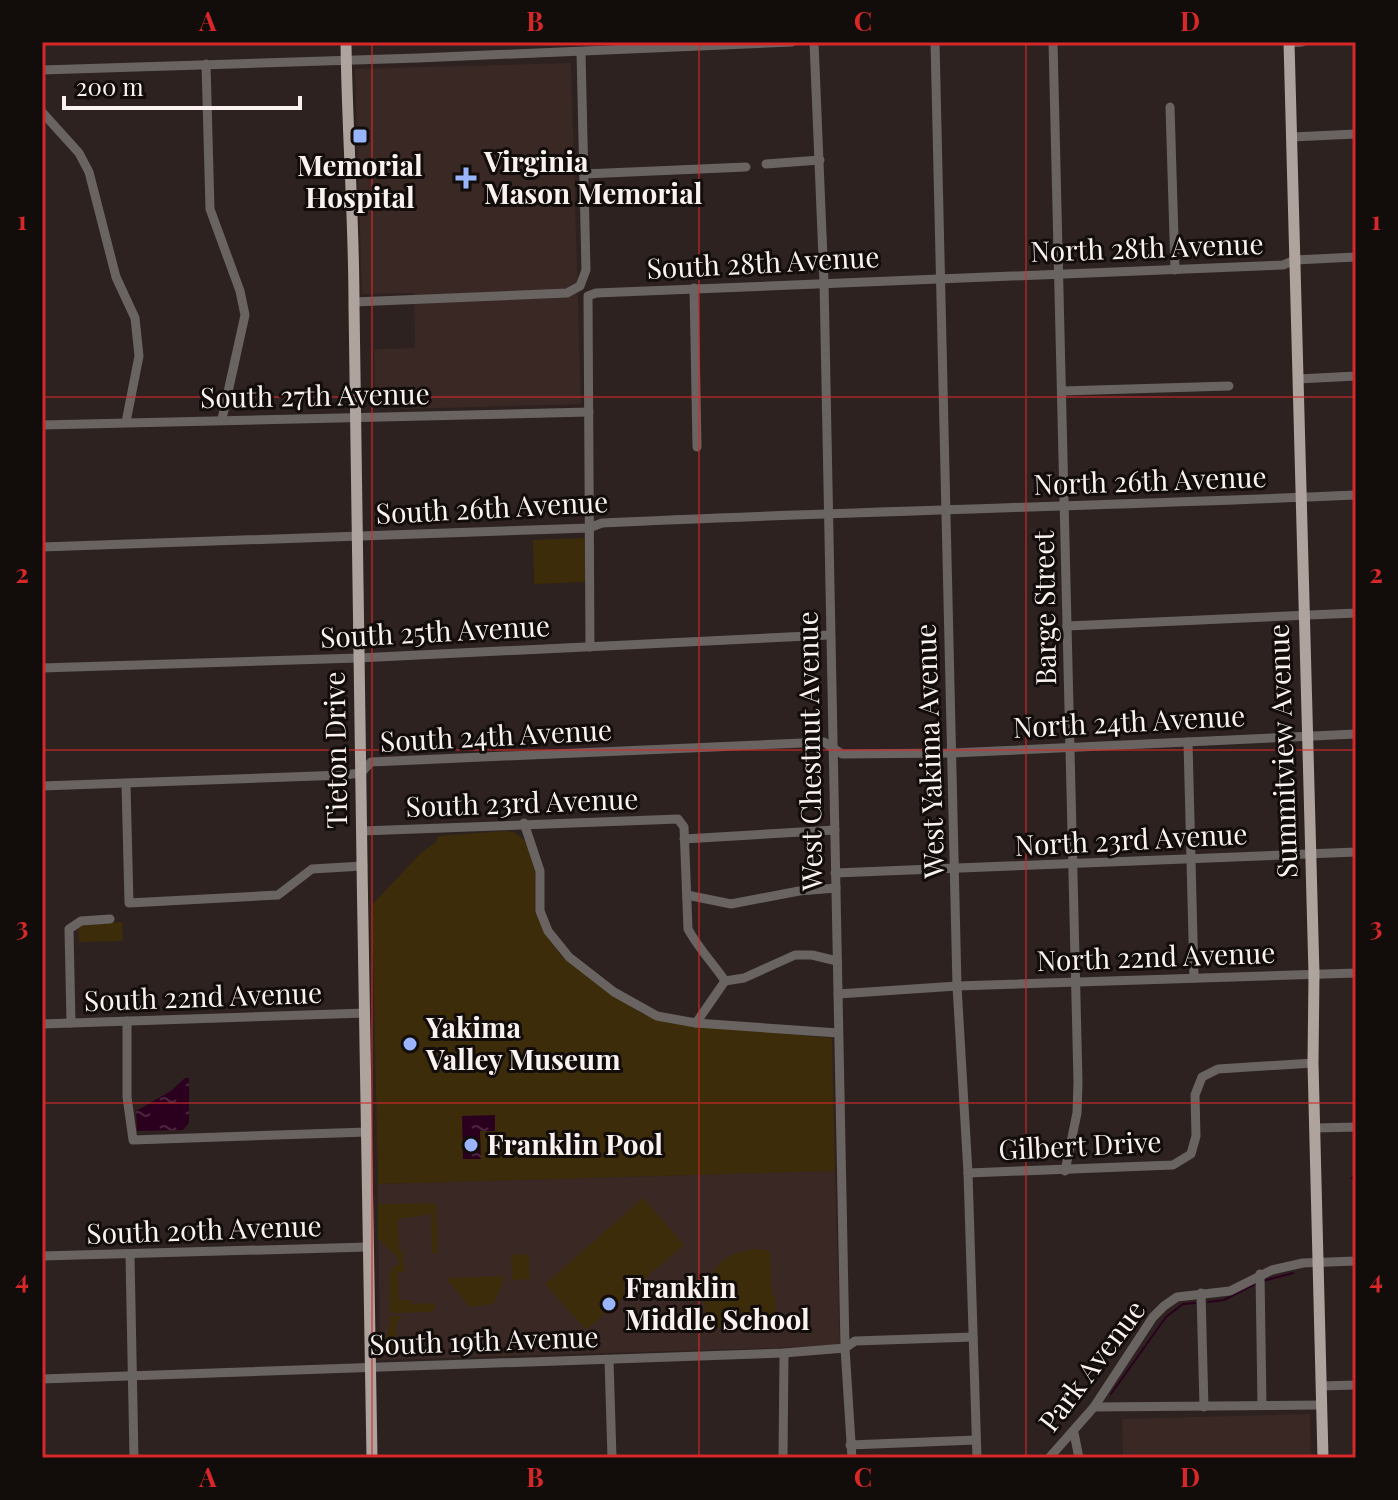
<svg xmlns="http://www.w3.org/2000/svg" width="1398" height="1500" viewBox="0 0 1398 1500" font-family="'Playfair Display',serif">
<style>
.built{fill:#3a2824}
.green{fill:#3c2c0a}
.water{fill:url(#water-ripples)}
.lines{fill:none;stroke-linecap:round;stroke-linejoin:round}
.stream{stroke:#2b001e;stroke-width:2}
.minor{stroke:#696461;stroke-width:9}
.major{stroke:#aea49d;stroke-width:11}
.grid{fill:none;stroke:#d62828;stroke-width:2;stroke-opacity:0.55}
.poi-dot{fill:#98b5fd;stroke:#120d0b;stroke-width:3}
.labels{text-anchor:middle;stroke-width:6;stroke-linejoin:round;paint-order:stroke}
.poi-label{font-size:28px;font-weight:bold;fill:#faf2f0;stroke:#120d0b;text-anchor:start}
.street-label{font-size:28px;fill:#faf2f0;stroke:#120d0b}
.neatline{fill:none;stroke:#d62828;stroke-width:3}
.grid-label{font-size:26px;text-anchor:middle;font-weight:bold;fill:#d62828}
</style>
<defs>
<pattern id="water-ripples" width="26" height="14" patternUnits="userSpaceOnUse" patternTransform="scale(2)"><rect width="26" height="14" fill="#2b001e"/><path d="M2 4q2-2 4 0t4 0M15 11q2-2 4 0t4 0" fill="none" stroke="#4b263f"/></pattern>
</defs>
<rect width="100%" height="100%" fill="#2d221f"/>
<g class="built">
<path d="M571,63l10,341 -178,5 -1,-18 -27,1 -1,-43 41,-1 -1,-55 -52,1 -7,-225z"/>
<path d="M835,1171l5,175 -460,14 -2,-176z"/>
<path d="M1310,1414l1,44h-188l-1,-39z"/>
</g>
<g class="green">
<path d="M585,538l1,44 -52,2 -1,-44z"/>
<path d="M504,831l10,1 14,11 7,23 3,50 8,18 16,23 80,57 29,9 161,15 3,133 -457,13 -6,-279 49,-52 15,-11 2,-6z"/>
<path d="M122,922l1,19 -44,1 -1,-18z"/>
<path d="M643,1198l41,47 -98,85 -41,-46z"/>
<path d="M436,1203l2,50h-6l-1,-39 -33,5 1,31 4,1 1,21h-6l1,28h12l1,4 23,-1 1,5 -5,4 -41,1 -1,-38 5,-9 5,-1 -1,-7 -20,-20v-34z"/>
<path d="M753,1249l17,2 2,44 3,1 1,22 -5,7 -63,3c-10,-39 1,-72 45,-79z"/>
<path d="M529,1254l1,25 -18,1 -1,-25z"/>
<path d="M505,1276l-11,28 -24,3 -24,-29z"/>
<path d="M390,1316h12l-6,7 1,34 -11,-2 -5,-9 8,-15z"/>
</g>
<g class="water">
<path d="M185,1078h4v45l-6,7 -46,1 -1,-20 35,-20z"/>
<path d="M495,1115v16h-15l1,28h-18l-1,-43z"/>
</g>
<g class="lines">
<g class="stream">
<path d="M1352,1178l4,-5"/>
<path d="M1263,1281l30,-8"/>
<path d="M1208,1302l16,-2 33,-17"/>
<path d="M1111,1394l55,-77 17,-13 12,-1"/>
</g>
<g class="minor">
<path d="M814,42l10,240 21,1066 7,110"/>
<path d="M935,42l22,944 11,187 9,285"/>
<path d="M1053,42l25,1040 -1,31 -12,58"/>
<path d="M1289,43l13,-1"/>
<path d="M206,64l4,145 30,82 5,24 -23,104"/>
<path d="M42,70l376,-12 374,-16"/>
<path d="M1170,107l5,163"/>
<path d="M42,112l37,41 10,19 27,105 19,41 4,38 -13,66"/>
<path d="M1292,137l64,-3"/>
<path d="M766,164l54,-4"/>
<path d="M584,174l162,-7"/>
<path d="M694,288l3,159"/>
<path d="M354,302l213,-9 13,-7 6,-16 -5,-218"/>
<path d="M1298,379l58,-3"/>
<path d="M1062,391l167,-5"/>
<path d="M42,425l547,-13"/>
<path d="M42,547l547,-19 13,-5c251,-12 503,-17 754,-28"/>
<path d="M1067,626l289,-13"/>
<path d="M590,647l-2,-351 8,-3 687,-28 12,-5 61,-3"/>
<path d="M42,668l316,-10 471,-23"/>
<path d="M1188,742l6,236"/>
<path d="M126,784l3,119 149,-8 34,-26 51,-3"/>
<path d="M42,786l302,-11 17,-2 10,-11 453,-20 18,12 110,-1 404,-19"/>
<path d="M524,823l16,48v40l8,20 21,26 45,35 43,24 39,7 142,10"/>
<path d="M362,831l316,-12 6,8 4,102c10,19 25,34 37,52l-29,42"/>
<path d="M684,839l151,-9"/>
<path d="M835,873l521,-21"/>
<path d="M687,895l44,9 68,-13 37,-3"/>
<path d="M725,981l19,-3 51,-23h17l25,6"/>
<path d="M838,994l119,-8 399,-13"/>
<path d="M127,1021v76l6,43 234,-8"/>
<path d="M71,1023l-2,-94 12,-8 29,-2"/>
<path d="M42,1024l323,-11"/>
<path d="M1316,1128l40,-1"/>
<path d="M968,1173l205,-8 18,-11 5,-18 -1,-41 7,-18 16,-8 95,-6"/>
<path d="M130,1255l4,203"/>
<path d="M42,1256l326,-9"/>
<path d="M1260,1274l2,131"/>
<path d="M1201,1293l3,114"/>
<path d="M609,1360l3,98"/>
<path d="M42,1379l742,-26 61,-5 10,-7 118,-4"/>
<path d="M1321,1386l35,-1"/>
<path d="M1094,1407l228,-2"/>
<path d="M1074,1433l5,25"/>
<path d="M850,1445l126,-5"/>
<path d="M783,1458l1,-105"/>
<path d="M1049,1458l45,-51 59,-90 11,-11 13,-9 53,-6 42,-21 31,-7 53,-2"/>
</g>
<g class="major">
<path d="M346,42c1,88 8,175 8,263 3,384 13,769 18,1153"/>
<path d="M1289,42l25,932 -1,89 10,395"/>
</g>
</g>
<path class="grid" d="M372,42v1416M699,42v1416M1026,42v1416M42,397h1314M42,750h1314M42,1103h1314"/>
<g class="poi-dot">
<rect x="352" y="128" width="16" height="16" rx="4"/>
<path d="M462 166h8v8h8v8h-8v8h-8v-8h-8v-8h8z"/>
<circle cx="410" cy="1044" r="8"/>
<circle cx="471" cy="1145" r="8"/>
<circle cx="609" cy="1304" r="8"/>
</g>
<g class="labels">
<g class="poi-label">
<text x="484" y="172">Virginia<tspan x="484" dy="32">Mason Memorial</tspan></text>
<text x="360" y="176" text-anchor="middle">Memorial<tspan x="360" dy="32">Hospital</tspan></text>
<text x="426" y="1038">Yakima<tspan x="426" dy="32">Valley Museum</tspan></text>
<text x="487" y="1155">Franklin Pool</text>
<text x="625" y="1298">Franklin<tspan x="625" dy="32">Middle School</tspan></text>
</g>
<g class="street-label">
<text transform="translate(1147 248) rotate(-2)" y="10">North 28th Avenue</text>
<text transform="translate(763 263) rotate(-3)" y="10">South 28th Avenue</text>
<text transform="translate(315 396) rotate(-1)" y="10">South 27th Avenue</text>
<text transform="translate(1150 481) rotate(-2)" y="10">North 26th Avenue</text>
<text transform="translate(492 508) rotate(-3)" y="10">South 26th Avenue</text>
<text transform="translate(1045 608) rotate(-91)" y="10">Barge Street</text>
<text transform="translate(435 632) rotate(-3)" y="10">South 25th Avenue</text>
<text transform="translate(1129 722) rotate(-3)" y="10">North 24th Avenue</text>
<text transform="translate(496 736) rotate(-3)" y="10">South 24th Avenue</text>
<text transform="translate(336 750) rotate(-91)" y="10">Tieton Drive</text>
<text transform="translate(810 751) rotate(-91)" y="10">West Chestnut Avenue</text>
<text transform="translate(930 751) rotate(-92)" y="10">West Yakima Avenue</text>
<text transform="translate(1283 751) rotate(-92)" y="10">Summitview Avenue</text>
<text transform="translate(522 803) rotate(-2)" y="10">South 23rd Avenue</text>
<text transform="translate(1131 840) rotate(-3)" y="10">North 23rd Avenue</text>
<text transform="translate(1156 957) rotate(-2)" y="10">North 22nd Avenue</text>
<text transform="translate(203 997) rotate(-2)" y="10">South 22nd Avenue</text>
<text transform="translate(1080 1146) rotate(-3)" y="10">Gilbert Drive</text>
<text transform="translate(204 1230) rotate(-2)" y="10">South 20th Avenue</text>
<text transform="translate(484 1341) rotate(-2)" y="10">South 19th Avenue</text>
<text transform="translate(1092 1366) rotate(-53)" y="10">Park Avenue</text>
</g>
</g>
<rect width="1398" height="1500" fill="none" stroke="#120d0b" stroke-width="88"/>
<path d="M64 96v12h236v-12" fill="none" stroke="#faf2f0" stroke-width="4"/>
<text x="76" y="96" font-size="24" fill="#faf2f0" stroke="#120d0b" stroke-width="6" paint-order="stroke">200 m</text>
<rect x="44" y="44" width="1310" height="1412" class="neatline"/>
<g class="grid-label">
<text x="208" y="31">A</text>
<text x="535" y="31">B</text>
<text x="863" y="31">C</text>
<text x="1190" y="31">D</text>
<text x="22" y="230">1</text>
<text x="1376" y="230">1</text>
<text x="22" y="583">2</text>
<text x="1376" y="583">2</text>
<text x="22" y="936">3</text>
<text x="1376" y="936">3</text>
<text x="22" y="1289">4</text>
<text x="1376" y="1289">4</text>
<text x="208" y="1487">A</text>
<text x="535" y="1487">B</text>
<text x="863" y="1487">C</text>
<text x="1190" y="1487">D</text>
</g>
</svg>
